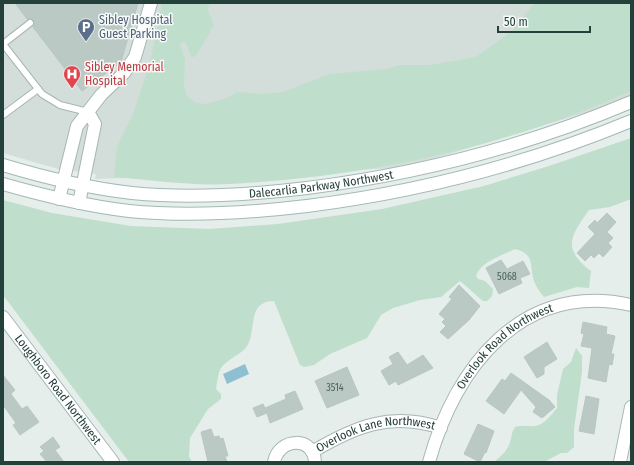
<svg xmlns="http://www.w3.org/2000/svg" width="634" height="465" viewBox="0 0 634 465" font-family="'Fira Sans Condensed',sans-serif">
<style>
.built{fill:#d3deda}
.green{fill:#bfdecb}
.water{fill:#8fc0d1}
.building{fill:#bac9c4;stroke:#b8c7c3}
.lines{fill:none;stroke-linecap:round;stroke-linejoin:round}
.lane-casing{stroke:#a7b6b3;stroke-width:8}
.street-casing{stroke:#a7b6b3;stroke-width:14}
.secondary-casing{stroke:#a4b9b4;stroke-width:14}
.lane{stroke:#fff;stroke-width:6}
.street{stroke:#fff;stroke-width:12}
.secondary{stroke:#fff;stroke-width:12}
.labels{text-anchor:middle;stroke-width:3;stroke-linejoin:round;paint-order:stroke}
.number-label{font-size:10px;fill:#4a625d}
.service-label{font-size:12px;fill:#4e5e75;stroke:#f6faf8;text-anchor:start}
.health-label{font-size:12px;fill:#be3a42;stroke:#f6faf8;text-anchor:start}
.street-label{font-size:12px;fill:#24403b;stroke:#f6faf8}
</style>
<rect width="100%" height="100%" fill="#e5eeeb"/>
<path class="built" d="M3,3h628v96l-228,69 -308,11 1,-5 -38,-5 -55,-16z"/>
<g class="green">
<path d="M162,3h47l-1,8 6,14 -18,31 -4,1 -7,-15h-3l-2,3 5,14 -1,27 3,10 9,7 11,1 20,-6 10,-6 27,2 19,-2 47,-18 56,-5 14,-4h30l46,-8 36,-26 22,-28h97v88c-125,56 -265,86 -402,93 -38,2 -77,-4 -115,-7l3,-30 16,-33 17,-51z"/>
<path d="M631,138v61l-21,8 -21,3c-18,26 -28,38 2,61l-2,17 -12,-1 -33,10c-4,-5 -8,-10 -10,-16 -5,-15 2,-27 -19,-32 -12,6 -35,13 -39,27l2,3 7,2 8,8 -1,7 -5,5h-4l-23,-20 -19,16 -21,3 -27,8 -12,7 -14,23 -37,16 -16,11 -10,2 -4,-2 -26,-64c-28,0 -17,30 -27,45 -6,9 -20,13 -26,22 -3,5 -4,15 -5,21l5,5v5l-13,10 -18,29 -1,18 3,6h-63l-126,-167v-95l49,13 79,13 78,3 69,-5 104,-15 102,-23 65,-20z"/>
<path d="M576,348l6,8v16l-8,57v18l-7,6h-6l-17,9h-50c6,-5 12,-10 15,-17 3,-7 2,-12 6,-18 7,-2 13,0 20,-1 9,-1 16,-11 22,-18v-13l6,-26 8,-7z"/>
</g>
<path class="water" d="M245,364l4,10 -22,10 -4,-10z"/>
<g class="building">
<path d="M15,3h123l-17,59 -39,29 -49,-64 1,-6 -7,-2z"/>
<path d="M607,213l9,9 -9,10 6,6 -5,5 4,4 -9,10 -4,-4 -5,5 -3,-3 -6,6 -8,-8 18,-19 -7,-7 7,-7 2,3z"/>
<path d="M501,260l6,9 16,-8 7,13 -10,4 2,5 -23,11 -13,-26z"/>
<path d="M459,285l21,21 -11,14 -21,19 -8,-7 6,-6 -4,-4 3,-3 -6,-5 13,-15 -3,-2z"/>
<path d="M583,322l24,5 -1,7 9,2 -4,18h3l-2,11 -3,-1 -3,18 -18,-4 4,-30 -11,-2 3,-12 -3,-1z"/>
<path d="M547,342l10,17 -13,8v7l-7,4 -13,-21z"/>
<path d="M398,352l9,13 16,-10 10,13 -35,17 -2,-4 -7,4 -8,-14 12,-7 -4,-7z"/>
<path d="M347,367l12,28 -32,13 -12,-27z"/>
<path d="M511,373l38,27 6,7 -13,11 -9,-6 3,-5 -15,-17 -17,24 -18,-13 16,-22 3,2z"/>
<path d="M3,375l12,15 -4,4 11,15 5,-3 12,16 -19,13 -7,-10 3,-2 -13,-18z"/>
<path d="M295,391l8,18 -33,14 -3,-10 -10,4 -4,-9 10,-4 2,4 21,-9 -1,-4z"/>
<path d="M586,396l13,3 -5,35 -15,-3z"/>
<path d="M478,424l16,7 -8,22 -1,-1 -5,10 -16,-8z"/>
<path d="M211,429l3,8 5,-1 1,3 3,-1 5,18h-3l2,6h-19l-7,-30z"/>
<path d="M53,437l7,10 -5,3 9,12h-17l-7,-8 4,-3 -4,-4z"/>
</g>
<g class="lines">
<g class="lane-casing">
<g id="lane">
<path d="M3,44l39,50 18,11 28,7"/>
<path d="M3,44l27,-21"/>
<path d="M3,115l35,-26"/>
</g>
</g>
<g class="street-casing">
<g id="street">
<path d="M59,199l18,-73 24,-31 23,-22 11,-16 16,-54"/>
<path d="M79,203l16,-79 -7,-12"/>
<path id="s1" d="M312,452c42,-25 79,-41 129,-24"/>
<path d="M274,462c5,-25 40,-26 41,0"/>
<path id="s2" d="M429,462c26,-95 93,-181 202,-157"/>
<path d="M620,462l11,-55"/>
</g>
</g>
<g class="secondary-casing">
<g id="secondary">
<path id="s3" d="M3,165c43,13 85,23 129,28 59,6 117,2 175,-5 112,-14 220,-42 324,-86"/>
<path d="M3,184c42,12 83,22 126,27 59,6 119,2 178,-5 111,-14 220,-42 324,-85"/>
<path id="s4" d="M3,317l110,145"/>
</g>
</g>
<use href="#lane" class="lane"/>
<use href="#street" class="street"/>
<use href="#secondary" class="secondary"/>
</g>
<defs>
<g id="parking-pin" transform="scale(0.9)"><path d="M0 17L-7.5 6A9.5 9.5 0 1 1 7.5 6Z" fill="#5c6f8a" stroke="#f6faf8"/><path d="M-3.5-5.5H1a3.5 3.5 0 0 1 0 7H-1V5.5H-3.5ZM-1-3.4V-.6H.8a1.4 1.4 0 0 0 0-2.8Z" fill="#fff"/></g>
<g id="hospital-pin" transform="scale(0.9)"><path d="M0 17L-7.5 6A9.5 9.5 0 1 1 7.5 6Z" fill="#e0444e" stroke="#f6faf8"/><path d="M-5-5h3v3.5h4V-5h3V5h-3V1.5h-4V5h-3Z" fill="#fff"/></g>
</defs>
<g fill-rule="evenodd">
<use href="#parking-pin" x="86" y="27"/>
<use href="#hospital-pin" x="72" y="74"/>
</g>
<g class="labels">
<g class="number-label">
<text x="507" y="280">5068</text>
<text x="335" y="391">3514</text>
</g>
<g class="service-label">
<text x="99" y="24">Sibley Hospital<tspan x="99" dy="14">Guest Parking</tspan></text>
</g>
<g class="health-label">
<text x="85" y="71">Sibley Memorial<tspan x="85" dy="14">Hospital</tspan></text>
</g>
<g class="street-label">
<text dy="4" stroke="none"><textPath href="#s3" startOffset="322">Dalecarlia Parkway Northwest</textPath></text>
<text dy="4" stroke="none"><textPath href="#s2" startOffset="143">Overlook Road Northwest</textPath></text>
<text dy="4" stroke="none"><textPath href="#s4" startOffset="91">Loughboro Road Northwest</textPath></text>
<text dy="4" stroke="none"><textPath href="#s1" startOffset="68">Overlook Lane Northwest</textPath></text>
</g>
</g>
<rect width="634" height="465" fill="none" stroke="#24403b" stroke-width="8"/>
<path d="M498 26v6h92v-6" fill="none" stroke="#24403b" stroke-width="2"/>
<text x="504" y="26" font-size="12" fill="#24403b" stroke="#f6faf8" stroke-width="3" paint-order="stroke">50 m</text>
</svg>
